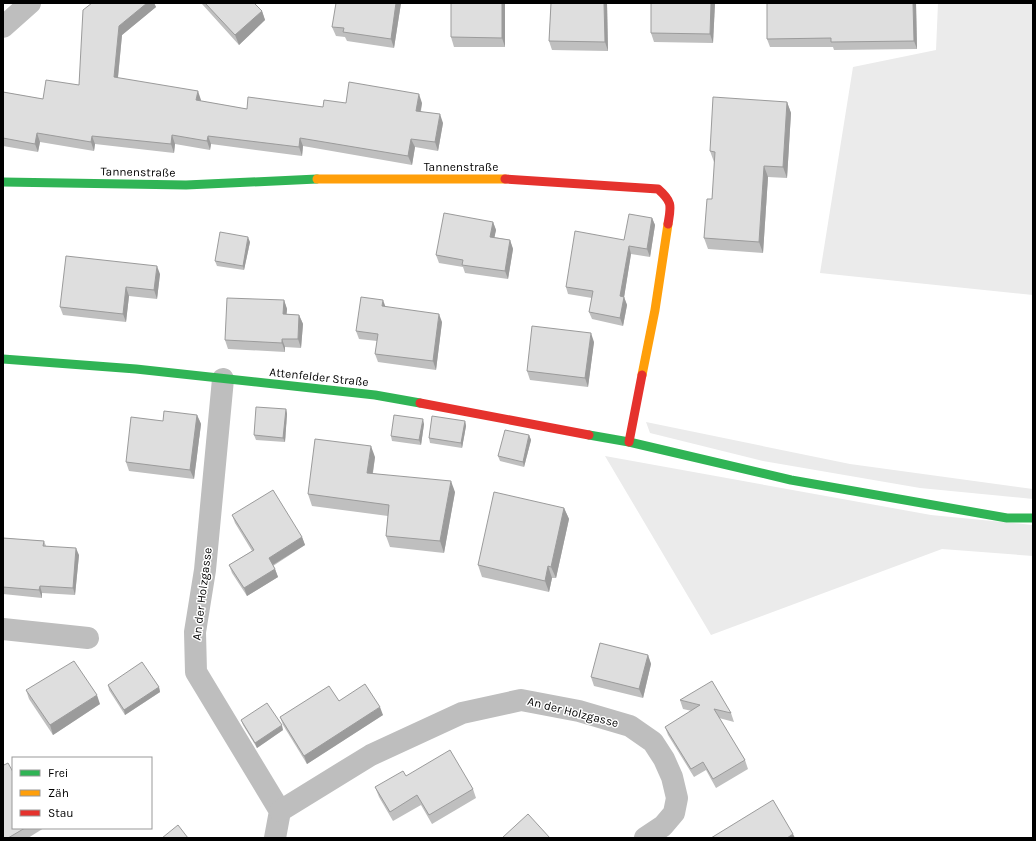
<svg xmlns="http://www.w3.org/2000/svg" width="1036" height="841" viewBox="0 0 1036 841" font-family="Karla,sans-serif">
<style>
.green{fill:#ebebeb}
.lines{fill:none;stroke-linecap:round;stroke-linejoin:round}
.street{stroke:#bebebe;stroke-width:22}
.fast{stroke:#30b455;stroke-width:9}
.slow{stroke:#ff9f0a;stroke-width:9}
.jam{stroke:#e5322d;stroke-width:9}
.wall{fill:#bfbfbf}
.shaded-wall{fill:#9b9b9b}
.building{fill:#dedede;stroke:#9b9b9b}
.labels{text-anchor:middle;stroke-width:3;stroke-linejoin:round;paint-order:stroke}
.street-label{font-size:12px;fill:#000;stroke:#fff}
</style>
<rect width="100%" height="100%" fill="#fff"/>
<g class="green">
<path d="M938,3h95v292l-213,-22 33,-206 83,-17z"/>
<path d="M646,422l204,42 183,25v10l-113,-11 -157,-27 -113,-28z"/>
<path d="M605,456l326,59 102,10v31l-91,-7 -231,86z"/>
</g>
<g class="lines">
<g class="street">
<path d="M3,27l27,-24"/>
<path d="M223,379l-18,191 -10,62 1,40 84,139 -5,27"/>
<path d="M3,629l85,9"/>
<path d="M280,811l91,-56 91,-42 59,-13 58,11 51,15 23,16 11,17 8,18 5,21 -3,15 -11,13 -18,12"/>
</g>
<g class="fast">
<path d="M3,182l183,3 131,-6"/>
<path d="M3,359l133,10 239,26 45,8"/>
<path d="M589,435l40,7 162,38 216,38h26"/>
</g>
<g class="slow">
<path d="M317,179h188"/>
<path d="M642,375l13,-65 13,-86"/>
</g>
<g class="jam">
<path d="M505,179l153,10c15,13 13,17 10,35"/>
<path d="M420,403l169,32"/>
<path d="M629,442l13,-67"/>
</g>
</g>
<g class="wall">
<path d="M92,3h62l2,4 -34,28 -4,43 83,22v1l46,8 76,-2 23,-4h76l-1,8 22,12 -5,28 -23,-4 -3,18 -109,-19 -1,10 -91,-12 -1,6 -35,-6 -1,9 -79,-9 -1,7 -54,-9 -2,10 -35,-6v-54l40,7 36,-14z"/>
<path d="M201,3h53l8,8 3,9 -26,25 -37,-41z"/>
<path d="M401,3l-7,45 -47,-7 -2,-4 -9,-1 -4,-9z"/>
<path d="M505,3v44h-51l-3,-10z"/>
<path d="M551,3h56l1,48 -56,-1 -3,-9z"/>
<path d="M715,3l-2,40 -59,-1 -3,-9z"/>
<path d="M916,3l1,46 -83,1 -1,-3h-63l-3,-8z"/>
<path d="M787,102l4,11 -4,65 -19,-1 -5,76 -55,-4 -4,-11 8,-39 3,-37h-1l-4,-11z"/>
<path d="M652,218l3,7 -5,32 -19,-3 -7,43 3,8 -4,21 -31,-7 -3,-7 3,-14 -24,-4 -2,-7z"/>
<path d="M493,222l3,8 -2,7 16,3 3,9 -5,30 -43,-6 -2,-6 -24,-4 -3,-8z"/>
<path d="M250,242l-6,28 -27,-4 -2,-5z"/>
<path d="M160,274l-3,25 -28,-3 -3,26 -63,-7 -3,-8z"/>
<path d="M284,300l3,9 -1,5 13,1 4,9 -2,24 -16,-1v5l-57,-3 -3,-9z"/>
<path d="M385,306l57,16 -6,48 -58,-8 -3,-8 2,-13 -18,-2 -3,-8z"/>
<path d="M594,342l-6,45 -58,-7 -3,-9z"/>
<path d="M286,409l1,5 -2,28 -29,-2 -2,-5z"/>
<path d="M197,415l4,9 -7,55 -65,-8 -3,-9 37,-41z"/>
<path d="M465,421l1,5 -4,22 -32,-5 -1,-5z"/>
<path d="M424,424l-3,21 -29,-4 -1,-5z"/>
<path d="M529,435l2,5 -7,27 -24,-6 -2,-5z"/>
<path d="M375,457l-2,16 82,19 -11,61 -54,-6 -4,-11 2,-20 -76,-10 -4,-12z"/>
<path d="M564,508l5,11 -13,59h-4l-3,14 -67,-15 -4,-12z"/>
<path d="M232,515l70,22 3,8 -32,21 2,3 3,8 -31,19 -15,-23 -3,-8 23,-14 -17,-28z"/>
<path d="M3,538l41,3 2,5 33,9 -4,40 -33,-2v5l-39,-4z"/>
<path d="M648,655l3,9 -8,34 -49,-12 -3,-9z"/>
<path d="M108,685l51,2 1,5 -35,23 -16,-25z"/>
<path d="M26,690l74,14 -47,31 -24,-36z"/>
<path d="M680,700l51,13 3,9 -15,-4 26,42 3,9 -32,19 -10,-18 -12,7 -26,-42 -3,-8 27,-16 -9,-2z"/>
<path d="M339,701l44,14 -76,49 -24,-39 -3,-8z"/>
<path d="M241,720l42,10 -26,18 -14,-23z"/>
<path d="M406,776l67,13 3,9 -44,26 -11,-19 -28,16 -14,-24 -4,-10z"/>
<path d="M13,828h31l-16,10h-25z"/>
</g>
<g class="shaded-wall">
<path d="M147,3h7l2,4 -34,28 -5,51 -3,-9 5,-51z"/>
<path d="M396,3h5l-7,45 -3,-9z"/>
<path d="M502,3h3v44l-3,-9z"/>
<path d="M604,3h3l1,48 -3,-9z"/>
<path d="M711,3h4l-2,40 -3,-9z"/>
<path d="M913,3h3l1,46 -3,-8z"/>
<path d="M262,11l3,9 -26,25 -4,-10z"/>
<path d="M198,91l3,9 -2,9 -3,-9z"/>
<path d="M419,94l3,9 -3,16 -3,-8z"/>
<path d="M787,102l4,11 -4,65 -4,-11z"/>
<path d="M440,114l3,9 -5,28 -3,-9z"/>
<path d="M37,133l3,9 -2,10 -3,-8z"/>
<path d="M172,135l3,9 -1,9 -3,-9z"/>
<path d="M92,136l3,8 -1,7 -3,-9z"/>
<path d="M208,136l3,8 -1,6 -3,-9z"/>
<path d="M300,138l3,8 -1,10 -3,-9z"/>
<path d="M411,139l4,8 -3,18 -4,-9z"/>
<path d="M764,166l4,11 -5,76 -4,-11z"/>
<path d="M652,218l3,7 -5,32 -3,-8z"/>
<path d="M493,222l3,8 -3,15 -3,-8z"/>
<path d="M248,237l2,5 -6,28 -1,-4z"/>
<path d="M510,240l3,9 -5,30 -3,-8z"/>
<path d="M629,246l2,8 -8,50 -3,-8z"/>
<path d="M157,266l3,8 -3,25 -3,-9z"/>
<path d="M126,287l3,9 -3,26 -3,-8z"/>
<path d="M624,297l3,8 -4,21 -3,-8z"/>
<path d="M284,300l3,9 -1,14 -3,-9z"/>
<path d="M383,300l3,8 -4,-2z"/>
<path d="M439,314l3,8 -6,48 -3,-9z"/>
<path d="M299,315l4,9 -2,24 -3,-9z"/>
<path d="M591,333l3,9 -6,45 -3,-9z"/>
<path d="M282,339l3,8v5l-3,-9z"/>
<path d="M286,409l1,5 -2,28 -2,-4z"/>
<path d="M197,415l4,9 -7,55 -4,-9z"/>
<path d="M423,419l1,5 -3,21 -2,-5z"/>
<path d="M465,421l1,5 -4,22 -1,-5z"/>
<path d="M529,435l2,5 -7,27 -1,-5z"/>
<path d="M371,446l4,11 -4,27 -4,-11z"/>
<path d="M451,481l4,11 -11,61 -4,-12z"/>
<path d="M564,508l5,11 -13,59 -5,-11z"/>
<path d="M302,537l3,8 -34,21 -2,-8z"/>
<path d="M76,548l3,7 -4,40 -2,-7z"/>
<path d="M548,566l4,12 -3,14 -4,-11z"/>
<path d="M275,569l3,8 -31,19 -3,-8z"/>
<path d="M40,586l2,7v5l-3,-8z"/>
<path d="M648,655l3,9 -8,34 -4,-9z"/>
<path d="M159,687l1,5 -35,23 -1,-5z"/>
<path d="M97,695l3,9 -47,31 -3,-10z"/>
<path d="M380,707l3,8 -76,49 -3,-8z"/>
<path d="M282,725l1,5 -26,18 -2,-5z"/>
<path d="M793,834l2,4h-8z"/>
</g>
<g class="building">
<path d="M92,3h55l-28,23 -5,51 84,14 -2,9 51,9 1,-12 75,10 1,-7 22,3 3,-21 70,12 -3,17 24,3 -5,28 -24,-3 -3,17 -108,-18 -1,9 -91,-11 -1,5 -35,-6 -1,9 -79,-8 -1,6 -54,-9 -2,11 -32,-6v-46l40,7 3,-19 33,5 4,-75z"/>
<path d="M205,3h49l8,8 -27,24z"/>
<path d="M336,3h60l-5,36 -48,-7 1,-4 -12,-1z"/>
<path d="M451,3h51v35l-51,-1z"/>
<path d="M551,3h53l1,39 -56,-1z"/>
<path d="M651,3h60l-1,31 -59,-1z"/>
<path d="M767,3h146l1,38 -83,1v-4l-64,1z"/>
<path d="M713,97l74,5 -4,65 -19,-1 -5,76 -55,-4 3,-39h5l3,-47 -5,-1z"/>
<path d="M444,213l49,9 -3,15 20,3 -5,31 -43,-6 1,-5 -27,-5z"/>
<path d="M629,214l23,4 -5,31 -18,-3 -9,50 4,1 -4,21 -31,-6 4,-21 -27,-4 9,-56 49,9z"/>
<path d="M220,232l28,5 -5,29 -28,-5z"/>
<path d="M66,256l91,10 -3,24 -28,-3 -3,27 -63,-7z"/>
<path d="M361,297l22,3 -1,6 57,8 -6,47 -58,-7 3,-20 -22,-3z"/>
<path d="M227,298l57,2 -1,14 16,1 -1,24h-16v4l-57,-3z"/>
<path d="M532,326l59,7 -6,45 -58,-7z"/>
<path d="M256,407l30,2 -3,29 -29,-3z"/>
<path d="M164,411l33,4 -7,55 -64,-8 5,-45 32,4z"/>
<path d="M394,415l29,4 -4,21 -28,-4z"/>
<path d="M432,416l33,5 -4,22 -32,-5z"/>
<path d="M505,430l24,5 -6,27 -25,-6z"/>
<path d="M315,439l56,7 -4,27 84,8 -11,60 -54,-5 3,-31 -81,-11z"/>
<path d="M273,490l29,47 -33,21 6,11 -31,19 -15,-23 25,-15 -22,-35z"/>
<path d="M494,492l70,16 -13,59 -3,-1 -3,15 -67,-16z"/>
<path d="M3,538l41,3 -1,5 33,2 -3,40 -33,-2 -1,4 -36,-3z"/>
<path d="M600,643l48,12 -9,34 -48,-12z"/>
<path d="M74,661l23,34 -47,30 -24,-35z"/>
<path d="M142,662l17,25 -35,23 -16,-25z"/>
<path d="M712,681l19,32 -17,-4 31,51 -32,19 -10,-17 -12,7 -26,-42 35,-22 -20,-5z"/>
<path d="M365,684l15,23 -76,49 -24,-39 49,-31 10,15z"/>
<path d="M267,703l15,22 -27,18 -14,-23z"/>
<path d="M450,750l23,39 -44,26 -12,-20 -27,17 -15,-25 28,-16 3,5z"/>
<path d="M3,763l1,2 4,-2 5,9v56h12l-17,10h-5z"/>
<path d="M773,800l20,34 -6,4h-76z"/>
<path d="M528,814l22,24h-48z"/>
<path d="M178,825l10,13h-26z"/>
</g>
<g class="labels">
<g class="street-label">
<text x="461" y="171">Tannenstraße</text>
<text transform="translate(138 172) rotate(1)" y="4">Tannenstraße</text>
<text transform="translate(319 377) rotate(6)" y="4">Attenfelder Straße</text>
<text transform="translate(202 594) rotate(-83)" y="4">An der Holzgasse</text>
<text transform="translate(573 712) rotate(14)" y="4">An der Holzgasse</text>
</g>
</g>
<rect width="1036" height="841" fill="none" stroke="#000000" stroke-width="8"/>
<rect x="12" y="757" width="140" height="72" fill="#ffffff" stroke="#999999"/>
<rect x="20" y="770" width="20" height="6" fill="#30b455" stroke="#999999"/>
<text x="48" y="777" font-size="12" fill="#000000">Frei</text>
<rect x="20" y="790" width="20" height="6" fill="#ff9f0a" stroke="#999999"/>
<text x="48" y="797" font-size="12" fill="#000000">Zäh</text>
<rect x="20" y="810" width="20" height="6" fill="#e5322d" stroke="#999999"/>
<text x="48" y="817" font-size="12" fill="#000000">Stau</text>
</svg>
